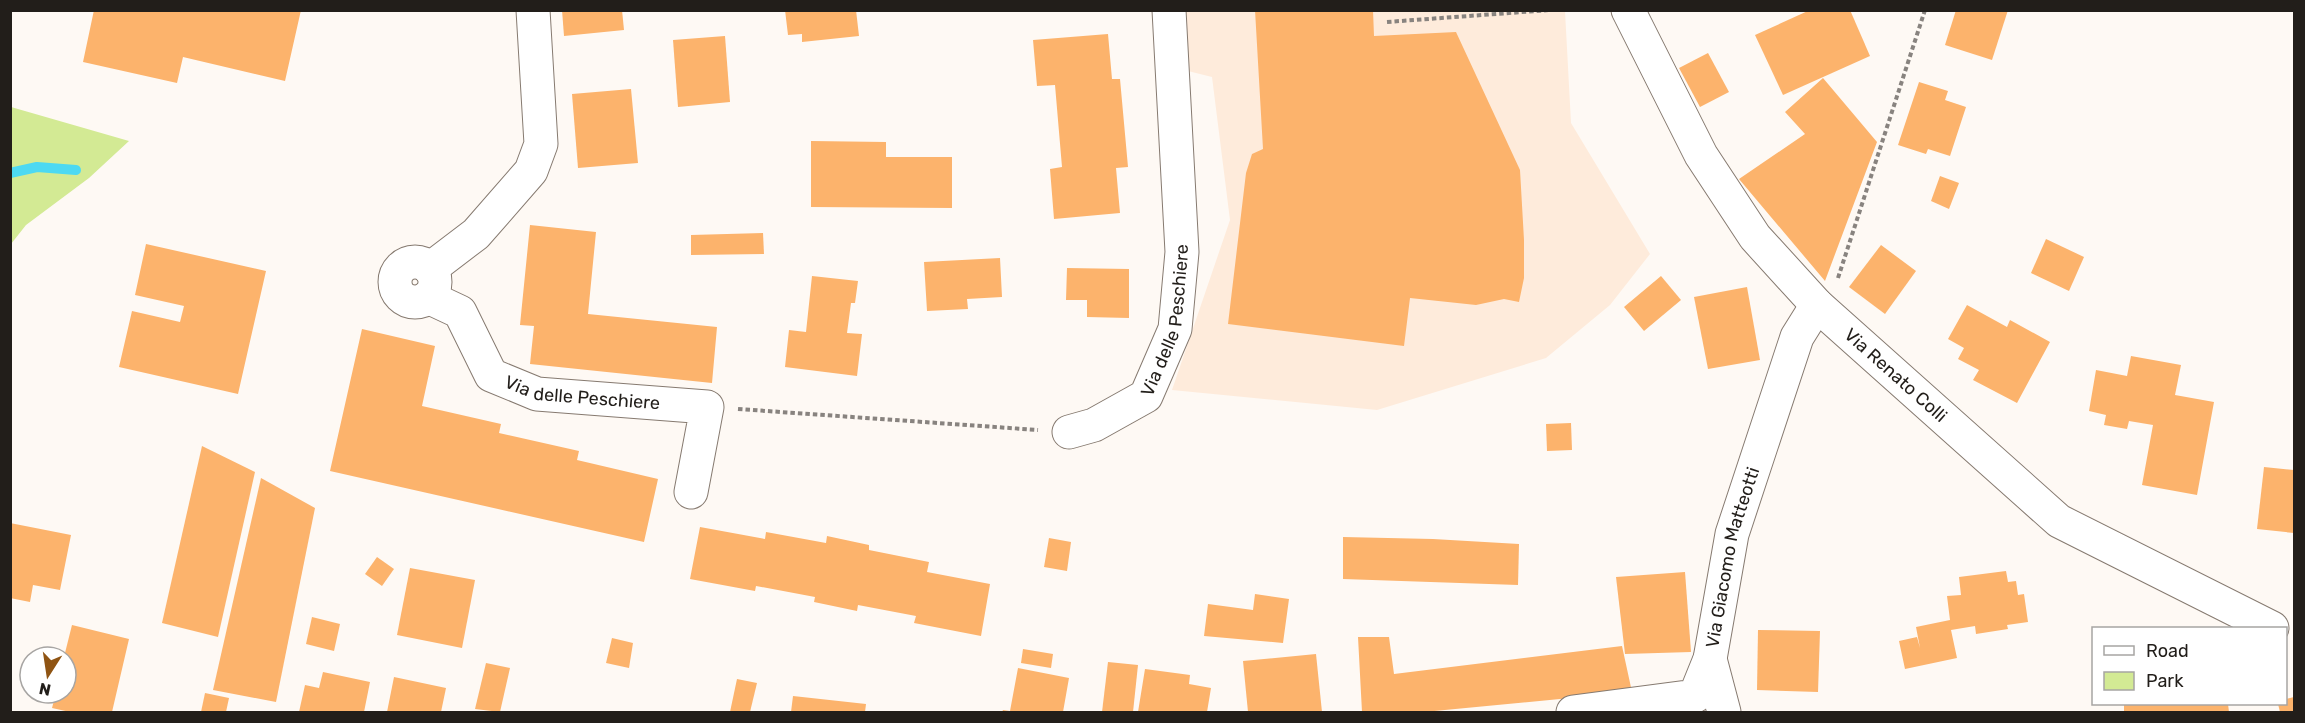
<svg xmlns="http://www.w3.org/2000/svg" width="2305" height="723" viewBox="0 0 2305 723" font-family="Rubik,sans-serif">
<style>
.built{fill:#feebdb}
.green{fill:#d3ea94}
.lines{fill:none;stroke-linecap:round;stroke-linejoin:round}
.stream{stroke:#4dd9f2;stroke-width:10}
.building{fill:#fcb36c}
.minor-casing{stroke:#867a70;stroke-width:35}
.path{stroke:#88837f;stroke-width:4;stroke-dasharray:4.5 3;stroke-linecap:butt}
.minor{stroke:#fff;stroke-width:33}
.labels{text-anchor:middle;stroke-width:6;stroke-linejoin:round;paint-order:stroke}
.street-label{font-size:18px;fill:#221e1a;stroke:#fff}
</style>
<rect width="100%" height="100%" fill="#fef9f4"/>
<path class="built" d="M1186,11h379l6,112 79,131 -40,51 -64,53 -169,52 -205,-20 58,-170 -18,-143 -28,-7z"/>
<path class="green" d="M11,107l118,34 -40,37 -63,47 -15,19z"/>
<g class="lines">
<path class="stream" d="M10,173l27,-6 39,3"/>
</g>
<g class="building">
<path d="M94,10h207l-16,71 -102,-24 -6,26 -94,-21z"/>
<path d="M562,10h60l2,20 -60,6z"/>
<path d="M785,10h71l3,26 -57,6v-8l-14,1z"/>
<path d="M1255,10h118l1,26 82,-4 64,138 4,70v38l-5,24 -15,-3 -28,6 -66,-7 -6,48 -176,-22 18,-151 6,-19 11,-5z"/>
<path d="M1810,10h40l20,46 -87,39 -28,-60z"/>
<path d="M1956,10h52l-16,50 -47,-15z"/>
<path d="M1108,34l4,45h8l8,88 -12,1 4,45 -66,6 -4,-50 12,-2 -7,-82 -18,1 -4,-46z"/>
<path d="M725,36l5,66 -52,5 -5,-67z"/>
<path d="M1708,53l21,39 -29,15 -21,-39z"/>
<path d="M1823,78l54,64 -52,139 -86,-102 66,-45 -20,-22z"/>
<path d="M1919,82l29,9 -3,9 21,7 -16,49 -22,-7 -2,5 -28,-9z"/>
<path d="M631,89l7,74 -60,5 -6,-74z"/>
<path d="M811,141l75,1v15h66v51l-141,-1z"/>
<path d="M1940,176l19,7 -10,26 -18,-8z"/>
<path d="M530,225l66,7 -8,82 129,13 -5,56 -182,-19 4,-38 -14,-1z"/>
<path d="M763,233l1,21 -73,1v-20z"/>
<path d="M2046,239l38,18 -15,34 -38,-18z"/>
<path d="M146,244l120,27 -28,123 -119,-27 13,-56 48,11 4,-16 -49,-11z"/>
<path d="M1881,245l35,26 -31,43 -36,-27z"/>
<path d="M1000,258l2,39 -35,2 1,10 -41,2 -3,-49z"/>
<path d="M1067,268l62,1v49l-42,-1v-17h-21z"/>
<path d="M812,276l46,5 -3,22h-4l-4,30 15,1 -5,42 -72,-9 4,-37 17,2z"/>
<path d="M1661,276l20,24 -37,31 -20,-24z"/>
<path d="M1747,287l13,73 -52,9 -14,-72z"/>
<path d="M1967,305l40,22 3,-7 40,22 -33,61 -44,-23 6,-10 -21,-11 6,-11 -16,-9z"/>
<path d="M362,329l73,17 -13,60 79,18 -2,9 80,18 -2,9 81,19 -14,63 -314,-71z"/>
<path d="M2131,356l50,9 -6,30 39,7 -17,93 -55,-10 11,-60 -24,-4 -2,8 -23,-4 2,-10 -17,-4 7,-41 31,6z"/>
<path d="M1571,423l1,27 -25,1 -1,-27z"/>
<path d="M202,446l53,26 -37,165 -56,-14z"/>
<path d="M2264,467l30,3v63l-37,-4z"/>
<path d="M261,478l54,30 -39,194 -63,-12z"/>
<path d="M10,523l61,12 -11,55 -27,-5 -3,17 -20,-4z"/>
<path d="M700,527l65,12 1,-7 60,11 1,-7 42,9v5l60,12 -2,10 63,12 -9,52 -67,-13 2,-7 -58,-11 -1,6 -43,-9 1,-5 -59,-11 -1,5 -65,-12z"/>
<path d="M1343,537l90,2 86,5 -1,41 -175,-6z"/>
<path d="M1049,538l22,4 -4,29 -23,-4z"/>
<path d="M377,557l17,12 -12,17 -17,-12z"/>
<path d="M410,568l65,12 -13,68 -65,-13z"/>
<path d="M2006,571l2,11 8,-1 2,14 6,-1 4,28 -21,3 1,4 -32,5 -1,-8 -24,4 6,28 -52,11 -6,-28 18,-4 3,11 -4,-21 34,-7 -3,-24 14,-1 -2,-18z"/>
<path d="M1685,572l6,80 -66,2 -9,-77z"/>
<path d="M1255,594l34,5 -6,44 -79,-7 4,-32 45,6z"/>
<path d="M312,617l28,7 -6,27 -28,-7z"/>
<path d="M72,625l57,14 -17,73h-42l-18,-4 4,-15h10l-2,-36z"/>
<path d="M1758,630l62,1 -2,61 -61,-2z"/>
<path d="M1358,637h31l5,37 228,-28 10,46 -208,20h-62z"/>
<path d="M612,638l21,5 -4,25 -23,-5z"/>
<path d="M1023,649l30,5 -2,14 -30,-5z"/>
<path d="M1316,654l6,58h-74l-5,-51z"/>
<path d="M1108,662l30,3 -5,47h-31z"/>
<path d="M486,663l24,5 -10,44 -25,-3z"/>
<path d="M1018,668l51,10 -6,34h-61l1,-2 7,1z"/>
<path d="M1145,669l45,6 -1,9 22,4 -4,24h-69z"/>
<path d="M323,672l47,10 -6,30h-65l6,-27 14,3z"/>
<path d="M394,677l52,11 -5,24h-54z"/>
<path d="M737,679l20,4 -7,29h-20z"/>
<path d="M205,693l24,5 -3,14h-25z"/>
<path d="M793,696l73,8 -1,8h-74z"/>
<path d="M2294,697v15h-14l-2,-8h8v-5z"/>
<path d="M2124,704h104l1,8h-105z"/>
</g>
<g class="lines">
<g class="minor-casing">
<g id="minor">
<path id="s1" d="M1628,10l73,145 54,82 62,68 242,216 213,107"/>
<circle cx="415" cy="282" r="20"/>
<path d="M430,269l46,-35 55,-63 10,-27 -8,-134"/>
<path id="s2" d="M428,297l32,15 31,63 46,19 170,13 -16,85"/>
<path id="s3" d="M1069,432l25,-7 52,-29 29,-67 7,-77 -13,-242"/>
<path d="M1710,659l14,53"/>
<path id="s4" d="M1573,712l122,-16 15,-37 22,-125 65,-197 20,-32"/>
</g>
</g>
<g class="path">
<path d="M1387,22l163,-12"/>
<path d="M1838,278l87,-268"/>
<path d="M738,409l300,21"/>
</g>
<use href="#minor" class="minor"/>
</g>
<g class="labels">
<g class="street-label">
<text dy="6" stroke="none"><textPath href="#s3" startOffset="165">Via delle Peschiere</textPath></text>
<text dy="6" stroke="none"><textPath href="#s1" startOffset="458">Via Renato Colli</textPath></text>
<text dy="6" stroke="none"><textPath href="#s2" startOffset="200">Via delle Peschiere</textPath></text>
<text dy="6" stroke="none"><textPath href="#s4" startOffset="267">Via Giacomo Matteotti</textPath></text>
</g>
</g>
<rect width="2305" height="723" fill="none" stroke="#221e1a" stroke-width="24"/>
<rect x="2092" y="627" width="195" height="78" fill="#ffffff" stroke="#a7a5a3" stroke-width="1.5"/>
<rect x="2104" y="646" width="30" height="9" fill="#ffffff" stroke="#a7a5a3" stroke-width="1.5"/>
<text x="2146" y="657" font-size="18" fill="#221e1a">Road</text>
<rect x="2104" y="672" width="30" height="18" fill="#d3ea94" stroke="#a7a5a3" stroke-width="1.5"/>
<text x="2146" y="687" font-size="18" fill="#221e1a">Park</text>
<g transform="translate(48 675) rotate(192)"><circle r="28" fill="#ffffff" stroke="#a7a5a3" stroke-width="1.5"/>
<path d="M0-4.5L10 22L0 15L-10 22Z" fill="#8f5413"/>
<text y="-9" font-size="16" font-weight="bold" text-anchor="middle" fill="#221e1a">N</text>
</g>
</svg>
